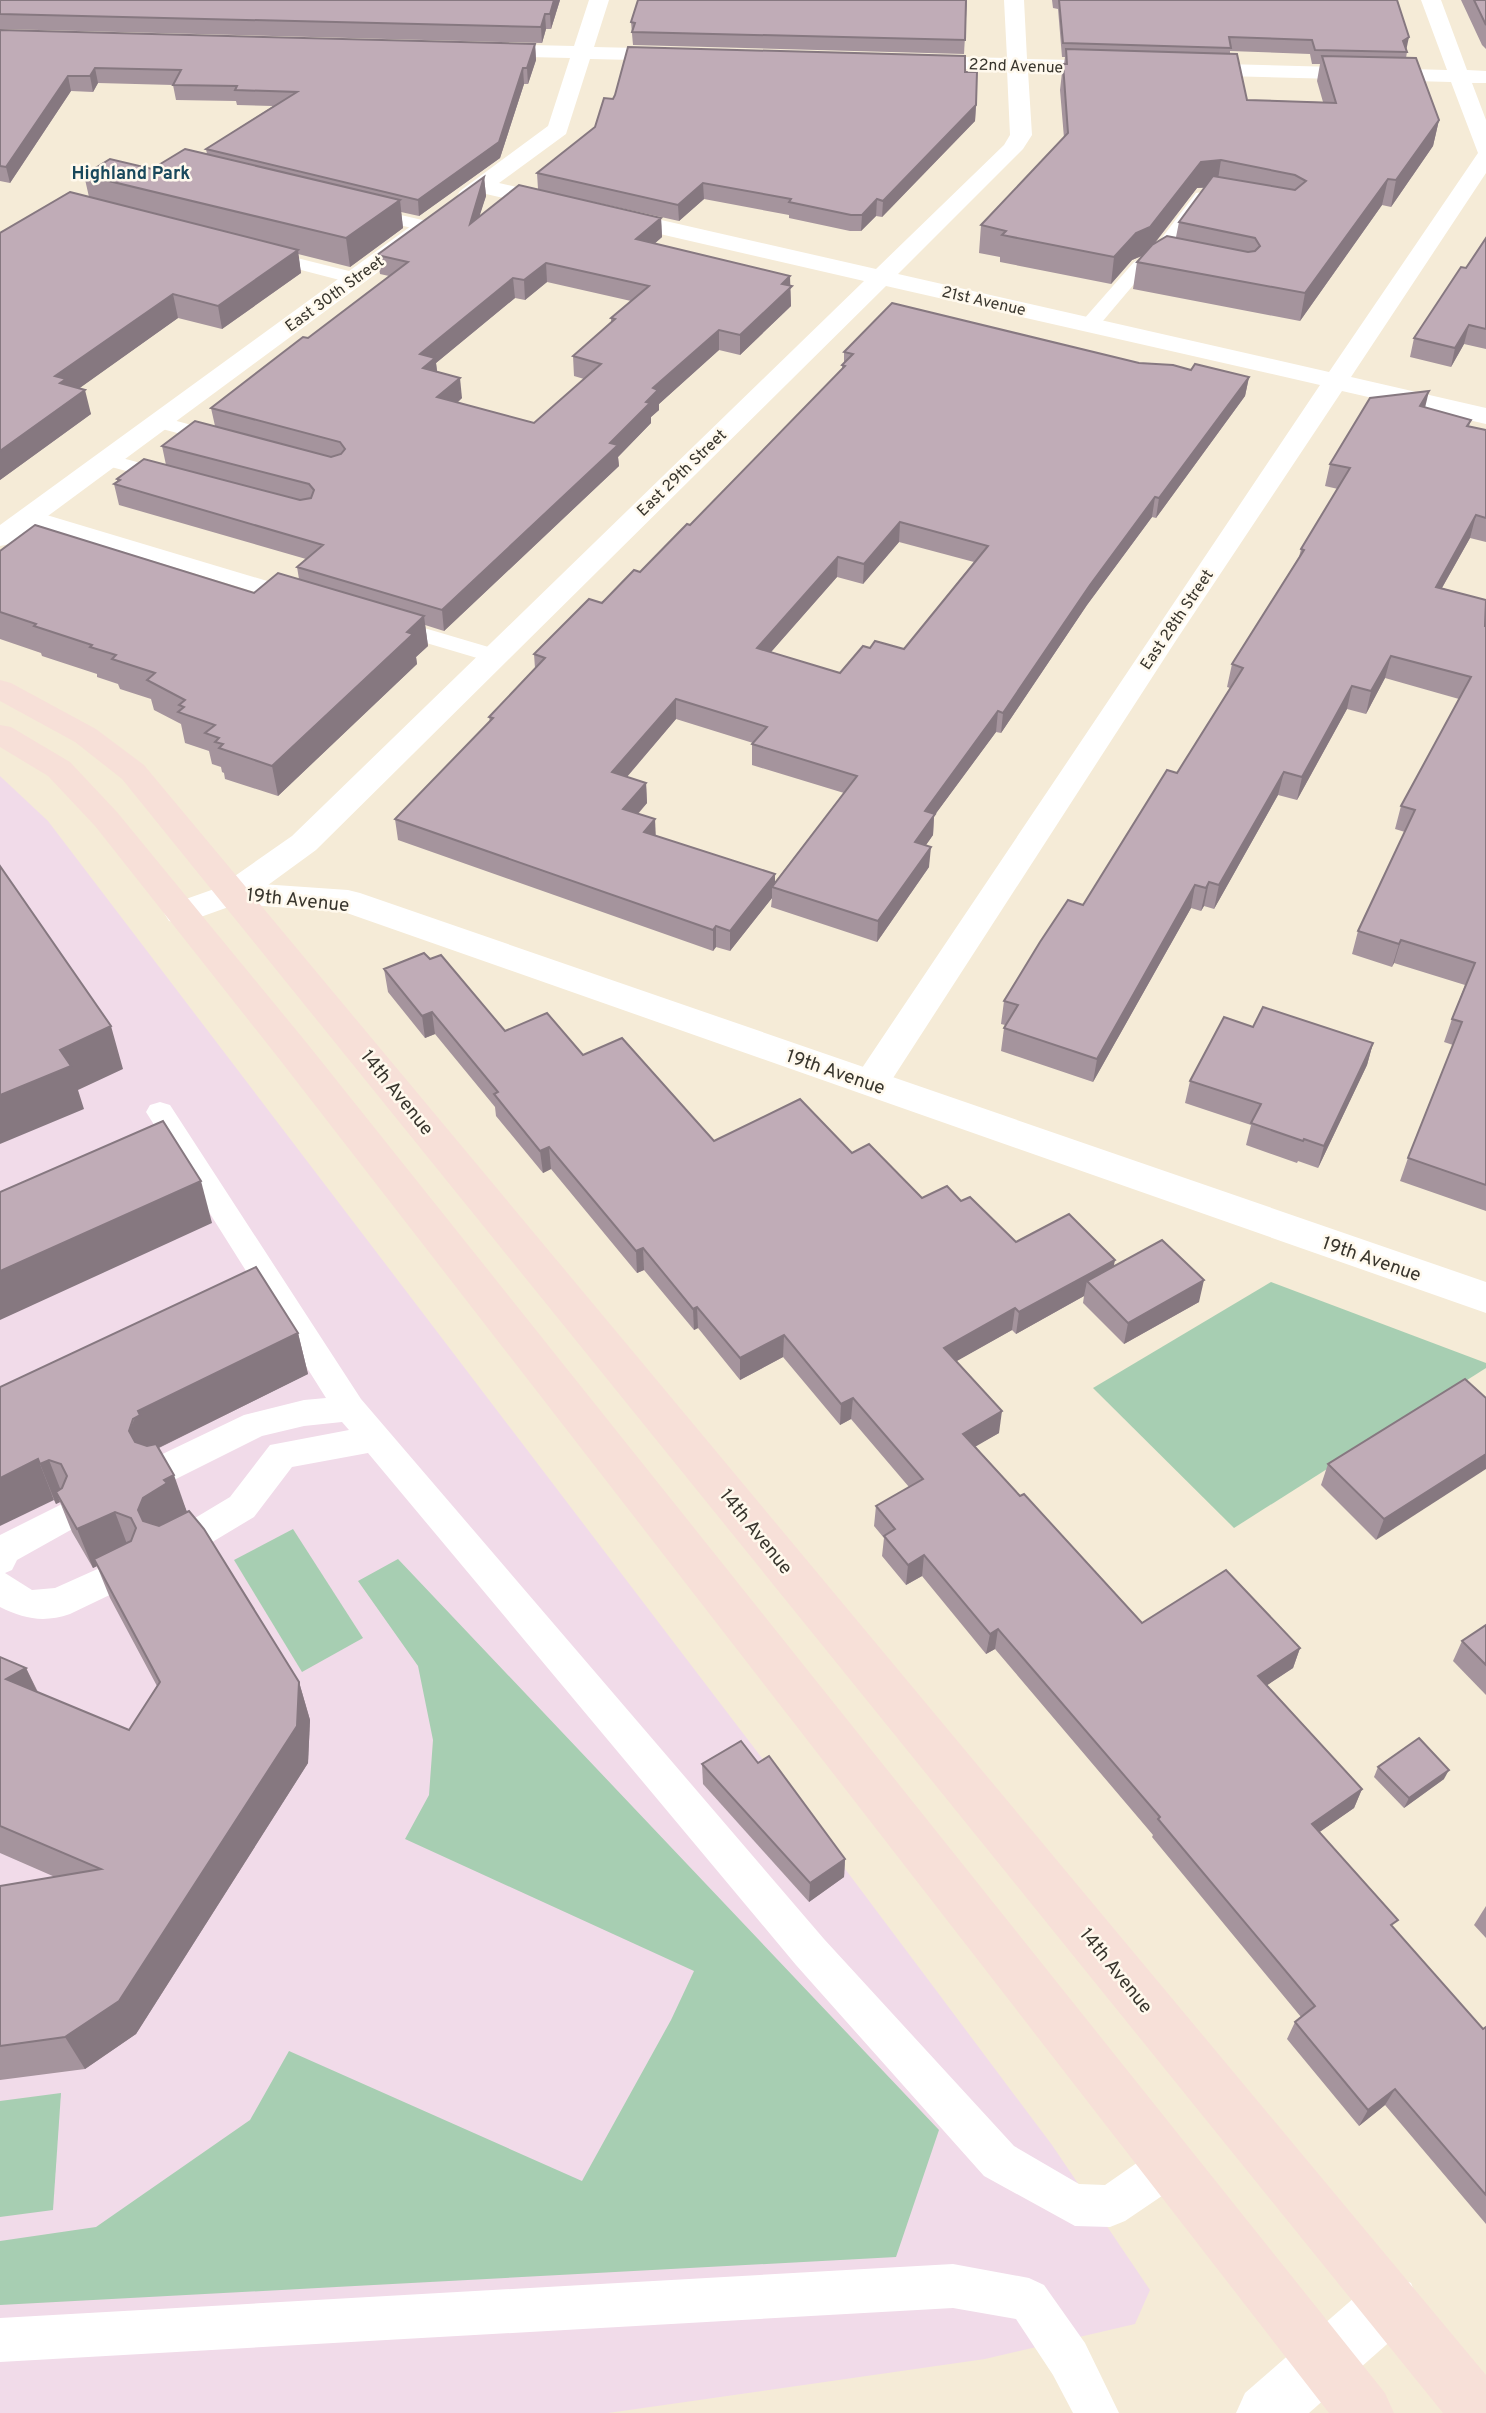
<svg xmlns="http://www.w3.org/2000/svg" width="1486" height="2413" viewBox="0 0 1486 2413" font-family="Overpass,sans-serif">
<style>
.medical{fill:#f1dbe9}
.green{fill:#a7ceb2}
.lines{fill:none;stroke-linecap:round;stroke-linejoin:round}
.service{fill:#fff;fill-rule:evenodd}
.minor{fill:#fff;fill-rule:evenodd}
.tertiary{fill:#fff;fill-rule:evenodd}
.secondary{fill:#f7e0d8;fill-rule:evenodd}
.wall{fill:#a5949d;fill-rule:evenodd}
.shaded-wall{fill:#867880}
.building{fill:#c0acb7;stroke:#867880;stroke-width:2;fill-rule:evenodd}
.labels{text-anchor:middle;stroke-width:5;stroke-linejoin:round;paint-order:stroke}
.far-street-label{font-size:16px;fill:#38352d;stroke:#fff9ed}
.far-neighbourhood-label{font-size:18px;font-weight:bold;fill:#19485c;stroke:#fff9ed}
.street-label{font-size:19px;fill:#38352d;stroke:#fff9ed}
</style>
<rect width="100%" height="100%" fill="#f5ebd7"/>
<path class="medical" d="M0,776l48,45 723,949 281,375 98,145 -15,34 -150,35 -377,54h-608z"/>
<g class="green">
<path d="M1271,1282l215,81v5l-252,160 -141,-140z"/>
<path d="M293,1529l70,109 -61,34 -68,-112z"/>
<path d="M398,1559l541,571 -43,127 -896,48v-64l96,-14 154,-107 39,-69 293,130 89,-161 23,-49 -289,-132 24,-44 4,-55 -15,-74 -60,-85z"/>
<path d="M61,2093l-8,117 -53,7v-116z"/>
</g>
<g class="lines">
<g class="service">
<path d="M1202,192l9,5 -51,67 -14,6 -49,58h-14l-2,-4 2,-4 51,-58 14,-6 48,-63z"/>
<path d="M362,206l69,16 3,4 -9,5 -69,-16 -3,-4 3,-4z"/>
<path d="M261,249l100,25 3,4 -9,6 -100,-26 -3,-4z"/>
<path d="M158,416l71,19 3,4 -3,4 -7,2 -71,-19 -3,-4 3,-4z"/>
<path d="M107,454l71,19 3,4 -3,4 -7,2 -71,-19 -3,-4 3,-4z"/>
<path d="M30,510l277,83 3,5 -3,5h-16l-269,-82 -3,-5 3,-5z"/>
<path d="M387,617l115,34 3,5 -3,5 -8,2 -115,-34 -3,-5 3,-5z"/>
<path d="M160,1102l10,3 191,294 463,540 190,207 65,38 26,1 49,-34 15,-6 15,6 6,15 -6,15 -59,40 -15,6 -35,-1 -91,-50 -188,-211 -428,-512 -76,14 -38,50 -70,42 -12,4 -12,-4 -5,-10 5,-10 70,-42 40,-52 79,-15 -7,-8 -38,4 -42,10 -88,44 -12,4 -12,-4 -4,-10 4,-10 94,-45 60,-15 22,-2 -180,-286 4,-7z"/>
<path d="M64,1503l12,4 5,10 -5,10 -59,33 -5,10 -7,3 27,17 23,-2 76,-34 12,5 5,10 -5,10 -73,35c-26,9 -46,5 -70,-7v-72z"/>
<path d="M953,2264l76,14 15,7 41,58 34,70h-46l-20,-38 -37,-56 -63,-11 -953,54v-44z"/>
</g>
<g class="minor">
<path d="M589,0h20l-15,47 85,2 7,2 3,4 -3,4 -7,2 -89,-2 -24,75 -67,49 377,86 128,-124 6,-10 -3,-65 -93,-2 -7,-2 -3,-4 3,-4 7,-2 93,2 -3,-58h20l3,59 90,2 7,2 3,4 -3,4 -7,2 -89,-2 4,64 -9,14 -125,125 431,98 149,-219 -27,-71 -264,-7 -7,-2 -3,-4 3,-4 7,-2 260,7 -26,-70h20l26,70 19,1v12h-14l14,37v53l-135,204 135,31v16l-144,-33 -167,251 -291,450 -13,4 -13,-4 -5,-9 5,-9 462,-689 -434,-99 -570,564 -70,51 -12,3 -12,-3 -5,-8 5,-8 70,-49 572,-555 -378,-87 -10,7h-16l-3,-5 3,-5 88,-65 22,-68 -86,-2 -7,-2 -3,-4 3,-4 7,-2 90,2z"/>
<path d="M419,224l8,2 3,5 -3,5 -417,308 -10,2v-21l411,-299z"/>
<path d="M1391,2275l20,8 8,20 -8,20 -102,90h-73l9,-20 126,-110z"/>
</g>
<path class="tertiary" d="M234,882l114,8 12,3 1126,389v31l-1142,-401 -107,-8 -56,20 -12,-3 -5,-8 5,-8z"/>
<g class="secondary">
<path d="M0,680l11,3 85,46 48,36 1342,1610v38h-43l-1321,-1634 -47,-37 -75,-41z"/>
<path d="M0,725l11,2 59,35 47,50 189,230 1079,1351 9,20h-65l-1049,-1353 -185,-234 -47,-50 -48,-29z"/>
</g>
</g>
<g class="wall">
<path d="M0,0h560l-9,29h-5l-4,14 -542,-14z"/>
<path d="M638,0h329l-3,54 -331,-9 -2,-23z"/>
<path d="M1052,0h345l10,52 -1,6 33,62 -6,26 -42,61 -9,-2 -82,116 -167,-32 4,-27 5,-6 -10,4 -21,24 -111,-22v-5l-21,-4 2,-28 83,-87 -4,-48 3,-26h1l1,-7h-3l-4,-48 -5,-1zM1230,51l80,3 2,10h8l-3,17 6,21 -76,-2 -17,-47zM1197,188h8l-26,34 -3,15 -21,6z"/>
<path d="M1461,0h25v49l-4,-4z"/>
<path d="M0,30l535,14 1,16 -8,24h-4l-24,74 -81,58 -18,-4 2,16 -53,39 -52,-13 3,19 -79,56 -44,-11 -99,70 12,26 -91,66 89,-283 -5,-22 68,-6 55,-15 -1,-5 67,-43 -36,-1 -1,-4 -60,-1 -3,-15 -75,-2 -5,9 -22,-1 -61,92 -10,-2z"/>
<path d="M965,72l11,33 -1,16 -93,96 -6,-1 -15,15h-11l-61,-13v-3l-85,-16 -25,22 -94,-21 76,18 1,19 -8,7 136,42 1,20 -51,49 -21,-5 -60,54v6l-8,7v6l-33,34 1,9 -175,165 -19,-6 3,21 -12,11 1,7 -139,132 -53,-17 -1,-6 -2,-1 -1,-5 -9,-3 -3,-13 -24,-8 -4,-19 -27,-14 -3,-11 -31,-10 -2,-5 -21,-7v-3l-55,-18 -1,-3 -41,-14v-88l254,42 45,-14 -2,-12 9,-8 -187,-54 -5,-21 3,-3v-2l49,-14 -4,-19 53,-20 -4,-18 97,-70 81,-62 -9,-2 -3,-19 107,-78 2,19 -7,20 59,-27 -1,-16 58,-46 18,-28zM547,282l84,19 -20,17v5l-38,33 1,20 10,3 -50,44 -77,-20 5,-5 -25,-26 -1,-9 79,-65 10,2z"/>
<path d="M1486,238v111l-22,-5 -13,23 -41,-10 4,-19 52,-70z"/>
<path d="M844,352l295,11 110,14 -4,19 -89,122 -4,-1 -65,88 -86,128 -5,-1 -62,84 -1,19 -7,10 3,22 -52,75 -106,-35 1,-9 -42,53 -14,-4 -3,4 -315,-111 -3,-21 95,-97 -1,-5 46,-49 -1,-14 106,-82 50,-47 152,-155v-5l2,-1zM899,542l75,20 -70,87 -34,-1 -30,25 -69,-21 66,-75 26,7zM676,719l77,24 -1,1v21l92,28 -69,89 -120,-46v-17l-17,-5 9,-11 -1,-20 -19,-6z"/>
<path d="M1425,408l46,12 -2,6 17,4v112l-16,-4 -28,50 44,12v611l-86,-30 8,-23 45,-113 -9,-3 8,-23 13,-34 -71,-22 -2,4 -40,-13 6,-23 47,-99 -10,-3 6,-23 58,-107 -74,-21 -19,36 -19,-5 -50,91 -19,-5 -64,114 -10,-3 -3,5 -10,-3 -98,174 -92,-31 3,-23 1,-3 -4,-1 3,-23 79,-96 94,-132 53,-85 -3,-1 5,-23 67,-107 2,-8 37,-60 -13,-3 5,-22z"/>
<path d="M430,959l75,72 78,24 131,86 138,12 70,45 39,3 55,41 98,24 85,36 -75,42 -41,-41 1,-7 -68,38 -4,-4 -56,31 43,72 -24,13 45,50 122,127 158,25 -7,20 -26,17 95,104 -8,19 -35,24 74,96 90,101 3,-2v197l-101,-119 -26,21 -72,-87 8,-17 6,-5 -149,-180 1,-2 -158,-186 -9,5 -64,-78 -16,9 -24,-29 2,-18 -10,-12 2,-20 33,-19 -58,-68 -11,6 -57,-68 -43,23 -42,-52 -4,2 -50,-60 -7,3 -86,-104 -8,4 -47,-57 -1,-9 -60,-73 -10,4 -37,-46 -4,-23z"/>
<path d="M1253,1027l120,16 -6,22 -49,103 -20,-7 -1,2 -51,-18 5,-20 -66,-22 5,-22z"/>
<path d="M298,1333l10,41 -149,74 28,64 112,170 11,38 -2,43 -172,271 -51,35 -85,11v-194l55,-9 -55,-24v-196l26,11 12,24 91,38 28,-44 -47,-88 -13,-32 -4,2 -21,-36 -12,-30 -4,2 -2,-4 -54,-113z"/>
<path d="M1465,1379l-89,161 -55,-55 7,-21z"/>
<path d="M1486,1625v70l-33,-34 9,-20z"/>
<path d="M758,1763l87,96 -1,18 -35,25 -106,-118 -1,-20z"/>
<path d="M1378,1767l66,12 -40,29 -30,-31z"/>
<path d="M1486,1906v32l-12,-13z"/>
</g>
<g class="shaded-wall">
<path d="M554,0h6l-9,29 -1,-15z"/>
<path d="M545,14l1,15 -4,14 -1,-16z"/>
<path d="M1409,37l-3,14 -3,-10z"/>
<path d="M535,44l1,16 -8,24 -1,-16z"/>
<path d="M95,68l3,15 -5,9 -3,-16z"/>
<path d="M523,68l1,16 -24,74 -81,58 -1,-16z"/>
<path d="M68,76l3,15 -61,92 -4,-16z"/>
<path d="M976,105l-1,16 -93,96 1,-16z"/>
<path d="M1439,120l-6,26 -42,61 5,-27z"/>
<path d="M1221,160l-4,26 -20,2 -51,66 -14,6 -21,24 3,-27 87,-95z"/>
<path d="M484,177l2,19 -15,47 -1,-19z"/>
<path d="M1388,179l-6,26 -82,116 5,-28z"/>
<path d="M703,183l1,16 -25,22 -1,-16z"/>
<path d="M877,199l-1,17 -15,15 1,-16z"/>
<path d="M400,200l3,28 -53,39 -4,-29z"/>
<path d="M661,218l1,19 -25,22 -1,-20z"/>
<path d="M298,250l3,23 -79,56 -4,-23z"/>
<path d="M546,263l1,19 -22,18 -1,-20z"/>
<path d="M790,276l1,30 -51,49v-20l42,-51z"/>
<path d="M513,278l2,20 -79,65 2,15 -13,10 -5,-34z"/>
<path d="M173,294l5,24 -108,77 15,-5 6,24 -91,66v-29l55,-75z"/>
<path d="M1469,325l-5,19 -13,23 4,-19z"/>
<path d="M719,330v20l-60,54v6l-8,7v6l-33,34 1,9 -175,165 -2,-21 168,-167 43,-55z"/>
<path d="M1249,377l-4,19 -89,122 3,-20z"/>
<path d="M460,378l2,20 -23,20 -2,-21z"/>
<path d="M1429,391l-5,21 -4,-6z"/>
<path d="M1155,497l-3,20 -65,88 -86,128 2,-20 87,-128z"/>
<path d="M1476,515l-6,23 -40,71 6,-22z"/>
<path d="M900,522l-1,20 -36,42 1,-20z"/>
<path d="M838,557l-1,20 -80,91v-20z"/>
<path d="M424,616l4,30 -12,11 1,7 -139,132 -6,-30z"/>
<path d="M1391,656l-6,22 -19,36 5,-23z"/>
<path d="M1352,686l-5,23 -50,91 5,-23z"/>
<path d="M676,699v20l-63,74 -1,-21z"/>
<path d="M998,711l-2,21 -62,84 -1,19 -19,27 1,-20 10,-31z"/>
<path d="M1284,772l-6,23 -64,114 5,-24z"/>
<path d="M646,783l1,20 -23,26 -1,-20z"/>
<path d="M655,819l1,21 -12,-8z"/>
<path d="M931,847l-2,20 -52,75 1,-21z"/>
<path d="M775,874v14l-3,-1v11l-42,53v-20z"/>
<path d="M1209,882l-5,24 -3,5 5,-23z"/>
<path d="M1195,885l-4,23 -98,174 4,-23z"/>
<path d="M716,926v21l-3,4v-21z"/>
<path d="M1401,940l-7,23 -2,4 7,-23z"/>
<path d="M432,1012l3,22 -10,4 -3,-22z"/>
<path d="M111,1026l12,43 -45,21 6,19 -84,35v-49l60,-45z"/>
<path d="M1373,1043l-6,22 -49,103 6,-22z"/>
<path d="M549,1147l2,22 -8,4 -3,-22z"/>
<path d="M201,1181l11,42 -212,97v-49z"/>
<path d="M643,1248l1,22 -7,3 -1,-22z"/>
<path d="M1115,1260l-4,21h-24l-3,15 -68,38 3,-22z"/>
<path d="M1204,1280l-5,22 -75,42 4,-21z"/>
<path d="M697,1307l1,21 -4,2 -1,-21z"/>
<path d="M1015,1308l-3,22 -71,40 3,-22z"/>
<path d="M298,1333l10,41 -156,77 -8,20 -15,-40 9,-20z"/>
<path d="M784,1335l-1,22 -43,23v-22z"/>
<path d="M853,1398l-2,21 -11,6 1,-21z"/>
<path d="M1002,1411l-3,22 -38,22 2,-21z"/>
<path d="M1486,1454v15l-110,71 8,-21z"/>
<path d="M38,1459l16,41 -54,26v-48z"/>
<path d="M49,1460l16,41 -9,-9 4,10 -4,2 -16,-40z"/>
<path d="M174,1475l14,40 -35,35 -15,-40 5,-12 21,-18z"/>
<path d="M115,1512l15,40 -36,7 3,7 -4,2 -16,-39z"/>
<path d="M924,1555l-2,21 -16,9 2,-20z"/>
<path d="M998,1629l-3,20 -9,5 4,-20z"/>
<path d="M1300,1648l-7,20 -42,28 7,-20z"/>
<path d="M26,1668l18,38 -38,-27z"/>
<path d="M299,1682l11,38 -2,43 -172,271 -51,35 -20,-32z"/>
<path d="M1449,1770l-5,9 -40,29 5,-10z"/>
<path d="M1362,1789l-8,19 -50,35 8,-19z"/>
<path d="M845,1859l-1,18 -35,25 1,-19z"/>
<path d="M1395,2089l-10,16 -26,21 9,-16z"/>
</g>
<g class="building">
<path d="M0,0h554l-4,14h-5l-4,13 -541,-13z"/>
<path d="M638,0h328l-1,40 -333,-8 3,-9 -4,-1z"/>
<path d="M1059,0h338l12,37 -6,4 4,11 -92,-2 -3,-10 -83,-3 2,11 -168,-5z"/>
<path d="M1474,0h12v25z"/>
<path d="M0,30l535,14 -8,24h-4l-24,74 -81,58 -212,-51 91,-57 -62,-2 2,-4 -64,-1 8,-15 -86,-2 -5,8h-22l-62,91 -6,-1z"/>
<path d="M628,47l337,9v16h12l-1,33 -93,96 -6,-2 -15,16h-11l-62,-13 2,-3 -88,-16 -25,22 -141,-32 58,-46 9,-29 9,1 2,-4z"/>
<path d="M1066,49l171,5 10,46 89,3 -14,-47 94,2 23,62 -43,60 -8,-1 -83,114 -168,-31 15,-17 15,-9 81,16 7,-1 5,-5 -5,-8 -76,-16 34,-46 82,14 11,-9 -11,-6 -74,-15 -20,2 -51,65 -14,6 -22,24 -112,-22 4,-4 -25,-6 87,-92 -5,-69h4z"/>
<path d="M185,149l215,51 -54,38 -262,-63 26,-16 42,10z"/>
<path d="M484,177l-14,47 49,-39 142,33 -25,21 154,37 -8,8 10,2 -52,49 -21,-5 -66,58 5,2 -12,12 4,1 -40,40 8,2 -176,165 -145,-43 26,-22 -209,-61 6,-4 -3,-1 27,-20 156,41 11,-2 3,-8 -5,-6 -147,-38 33,-25 136,36 10,-3 4,-5 -5,-7 -129,-34 92,-71 5,1 100,-76 -31,-7zM546,263l103,23 -38,32 4,1 -42,37 28,8 -67,59 -97,-26 23,-19 -37,-10 12,-10 -15,-4 93,-76 11,2z"/>
<path d="M70,192l228,58 -80,56 -45,-12 -118,82 11,3 -6,4 25,7 -85,61v-218z"/>
<path d="M1486,238v91l-17,-4 -14,23 -41,-10 47,-71 5,1z"/>
<path d="M892,303l247,60 34,2 18,5 4,-6 54,13 -90,121 -4,-1 -65,88 -87,128 -5,-2 -73,100 10,3 -20,28 16,5 -53,74 -106,-34 85,-111 -105,-32 15,-17 -91,-28 -64,73 34,11 -23,26 32,10 -11,13 131,42 -45,57 -14,-5 -3,4 -318,-111 98,-101 -4,-1 56,-59 -11,-4 55,-55 13,4 32,-33 6,2 47,-48 3,1 155,-159 -3,-1 11,-11 -9,-2zM900,522l88,24 -84,103 -29,-8 -5,7 -7,-2 -23,27 -83,-25 81,-91 26,7z"/>
<path d="M1429,391l-9,15 51,14 -4,6 19,4v88l-10,-3 -40,72 50,13 -1,26h1v559l-78,-27 54,-136 -10,-3 23,-56 -74,-23 -2,4 -41,-13 57,-121 -14,-4 70,-129 -80,-21 -20,35 -19,-5 -50,91 -18,-5 -65,113 -10,-3 -3,6 -11,-3 -98,174 -93,-31 14,-23 -14,-4 36,-59 28,-42 15,5 84,-135 10,3 66,-105 -11,-4 72,-114 -3,-1 49,-81 -20,-4 40,-66z"/>
<path d="M35,525l219,68 24,-20 146,43 -17,16 6,2 -141,132 -53,-18 4,-4 -8,-2 4,-4 -14,-5 10,-8 -37,-13 6,-5 -5,-2 6,-5 -38,-20 8,-7 -43,-14 4,-4 -26,-8 2,-2 -58,-19 2,-2 -36,-12v-61z"/>
<path d="M0,866l111,160 -51,24 11,16 -71,29z"/>
<path d="M424,953l6,6 11,-4 64,76 42,-18 36,42 39,-17 92,103 86,-42 52,54 17,-9 53,54 25,-12 14,15 9,-4 46,45 53,-28 46,46 -96,52 -4,-4 -71,40 58,63 -39,23 57,62 4,-2 118,129 84,-53 74,78 -42,28 104,113 -50,35 86,96 -7,5 92,104 3,-2v168l-91,-106 -27,21 -73,-88 20,-16 -157,-187 2,-2 -162,-188 -8,5 -66,-79 -16,10 -24,-29 11,-7 -19,-23 47,-27 -70,-81 -12,6 -57,-69 -44,23 -43,-51 -4,2 -50,-61 -7,3 -87,-104 -9,4 -46,-57 4,-2 -66,-80 -10,4 -38,-47z"/>
<path d="M1263,1007l110,36 -49,103 -20,-7 -1,2 -52,-18 10,-19 -71,-23 34,-64 29,10z"/>
<path d="M163,1121l38,60 -201,90v-79z"/>
<path d="M1162,1240l42,40 -76,43 -41,-42z"/>
<path d="M256,1267l42,66 -160,78 2,4 -7,4 -4,12 6,11 12,4 9,-2 18,31 -10,5 3,3 -24,15 -5,12 5,11 16,5 30,-15 15,18 95,153 -2,44 -178,275 -54,36 -65,9v-160l101,-17 -101,-43v-169l26,11 -20,11 123,51 31,-48 -66,-123 37,-18 5,-13 -5,-10 -16,-6 -38,17 -21,-37 6,-4 5,-12 -6,-12 -12,-4 -9,4 -2,-5 -38,19v-91z"/>
<path d="M1465,1379l21,19v56l-102,65 -56,-55z"/>
<path d="M1486,1625v40l-24,-24z"/>
<path d="M1419,1738l30,32 -40,28 -31,-31z"/>
<path d="M741,1741l17,22 11,-7 76,103 -35,24 -108,-119z"/>
</g>
<g class="labels">
<g class="far-street-label">
<text transform="translate(1016 65) rotate(2)" y="6">22nd Avenue</text>
<text transform="translate(334 293) rotate(-36)" y="6">East 30th Street</text>
<text transform="translate(984 300) rotate(13)" y="6">21st Avenue</text>
<text transform="translate(681 472) rotate(-44)" y="6">East 29th Street</text>
<text transform="translate(1176 619) rotate(-56)" y="6">East 28th Street</text>
</g>
<g class="far-neighbourhood-label">
<text x="131" y="179">Highland Park</text>
</g>
<g class="street-label">
<text transform="translate(298 899) rotate(6)" y="7">19th Avenue</text>
<text transform="translate(836 1071) rotate(19)" y="7">19th Avenue</text>
<text transform="translate(398 1092) rotate(51)" y="7">14th Avenue</text>
<text transform="translate(1372 1258) rotate(19)" y="7">19th Avenue</text>
<text transform="translate(757 1531) rotate(51)" y="7">14th Avenue</text>
<text transform="translate(1117 1970) rotate(51)" y="7">14th Avenue</text>
</g>
</g>
</svg>
